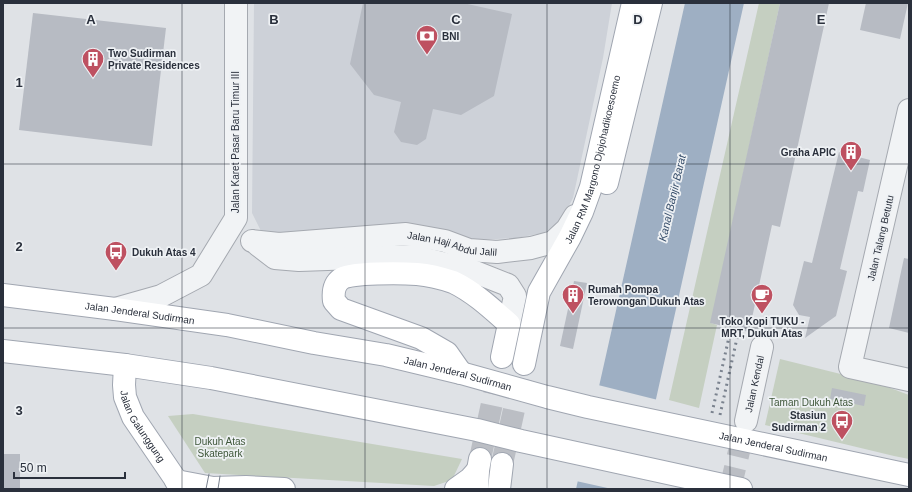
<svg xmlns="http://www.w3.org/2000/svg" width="912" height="492" viewBox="0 0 912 492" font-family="Arial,sans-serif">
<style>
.built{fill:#cdd1d8}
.green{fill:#c5cfc1}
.water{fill:#9eafc3}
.pier{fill:#dfe2e6}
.building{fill:#b7bbc3}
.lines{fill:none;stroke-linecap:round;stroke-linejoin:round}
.minor-tunnel{stroke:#bbbec4;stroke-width:22;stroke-dasharray:22 11;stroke-linecap:butt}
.major-tunnel{stroke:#bbbec4;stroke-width:22;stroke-dasharray:22 11;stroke-linecap:butt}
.minor-casing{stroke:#a5a9b0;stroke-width:24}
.major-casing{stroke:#a0a6b1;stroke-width:24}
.minor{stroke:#f1f3f5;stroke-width:22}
.major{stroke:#fff;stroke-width:22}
.tram{stroke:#7a828e;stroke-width:1}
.rail{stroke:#7a828e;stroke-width:3;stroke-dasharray:2 4;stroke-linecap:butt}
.grid{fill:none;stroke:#2a303c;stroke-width:1;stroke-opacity:0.55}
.labels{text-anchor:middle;stroke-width:3.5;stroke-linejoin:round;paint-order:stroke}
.poi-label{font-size:10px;font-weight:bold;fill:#2a303c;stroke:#eef1f4;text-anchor:start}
.street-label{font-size:10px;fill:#2a303c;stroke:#eef1f4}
.park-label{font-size:10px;fill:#3e5639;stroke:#eef1f4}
.water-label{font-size:11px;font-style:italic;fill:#384f6b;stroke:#eef1f4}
.grid-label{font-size:13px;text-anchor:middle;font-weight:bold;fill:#2a303c;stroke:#eef1f4;stroke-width:3.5;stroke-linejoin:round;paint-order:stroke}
</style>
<rect width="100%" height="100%" fill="#dfe2e6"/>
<path class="built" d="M254,3h358l-9,55 -30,140 -13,25 -17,10 -27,5 -38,2 -64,-9 -139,6 -14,-6 -9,-18z"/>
<g class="green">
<path d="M759,3h21l-69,320 6,2 -18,83 -30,-8z"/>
<path d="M780,359l97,24 32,12v64l-15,-3 -129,-31z"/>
<path d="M193,414l269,45 -10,21 -18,6 -229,-13 -37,-57z"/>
</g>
<path class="water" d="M685,3h59l-88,396 -18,90h-62z"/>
<path class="pier" d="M598,385l60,15 -18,89h-28l-36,-8z"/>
<g class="building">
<path d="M363,3h100l49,11 -18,82 -33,19 -28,-6 -7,30 -9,6 -16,-3 -7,-10 7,-30 -27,-7 -24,-31z"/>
<path d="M780,3h49l-49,224 -8,-2 -23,107 -39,-9z"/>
<path d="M866,3h42l-8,36 -40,-9z"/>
<path d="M33,13l133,15 -14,118 -133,-16z"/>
<path d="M839,152l31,8 -7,32 -5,-1 -18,78 7,2 -11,45 -31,22 5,-21 -11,-2 -6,-10 11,-44 8,2z"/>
<path d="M904,258l5,1v74l-20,-5z"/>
<path d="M574,281l13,2 -14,66 -13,-3z"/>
<path d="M832,388l34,7 -2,11 -34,-7z"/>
<rect x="3" y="454" width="17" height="35"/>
</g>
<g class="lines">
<path class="minor-tunnel" d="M730,489l16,-67"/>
<g class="major-tunnel">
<path d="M480,459l22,-102"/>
<path d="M502,464l22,-100"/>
</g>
<g class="minor-casing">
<g id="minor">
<path d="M909,110l-59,257 59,13"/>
<path id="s1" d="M252,241l27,3 127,-10 39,7 24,9 28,2 34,-4 22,-6 14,-13 8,-13"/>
<path d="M258,245l17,13 24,2 114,-4 57,14 38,15 7,11 -6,28"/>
<path d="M115,309l46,-13 40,-21 35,-57v-215"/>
<path id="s2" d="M746,421l16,-74"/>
</g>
</g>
<g class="major-casing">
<g id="major">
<path d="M607,183l44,-180"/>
<path id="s3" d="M3,295l112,14 112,16 87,18 72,12 75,18 86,24 41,10 321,68"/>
<path d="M3,351l122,14 86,13 266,52 44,11 220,48"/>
<path id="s4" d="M524,364l15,-72 31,-55 12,-25 9,-25 42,-184"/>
<path id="s5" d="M125,365l-1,20 1,12 8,20 49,72"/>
<path d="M461,373l-14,-20 -26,-15 -80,-29 -7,-8c-1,-8 0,-17 7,-22 9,-7 62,-6 76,-5 12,1 24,4 36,8 21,10 39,27 56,42l-7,33"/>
<path d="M176,481l37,7 33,-1 38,2"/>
<path d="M456,489l14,-10 8,-9"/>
<path d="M477,489l1,-19 2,-11"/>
<path d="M499,489l3,-25"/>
</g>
</g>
<use href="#minor" class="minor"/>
<use href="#major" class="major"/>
<g class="tram">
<path d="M206,489l3,-15"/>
<path d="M218,489l2,-13"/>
</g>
<g class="rail">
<path d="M712,413l19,-85"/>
<path d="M720,415l19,-86"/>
</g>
</g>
<path class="grid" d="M182,3v486M365,3v486M547,3v486M730,3v486M3,164h906M3,328h906"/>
<defs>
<g id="bank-pin" transform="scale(1.15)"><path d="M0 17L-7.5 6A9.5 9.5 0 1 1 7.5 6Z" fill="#be5161" stroke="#eef1f4"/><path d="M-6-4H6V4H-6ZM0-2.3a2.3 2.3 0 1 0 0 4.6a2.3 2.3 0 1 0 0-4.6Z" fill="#fff"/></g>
<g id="building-pin" transform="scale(1.15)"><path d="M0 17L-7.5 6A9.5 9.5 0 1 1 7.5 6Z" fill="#be5161" stroke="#eef1f4"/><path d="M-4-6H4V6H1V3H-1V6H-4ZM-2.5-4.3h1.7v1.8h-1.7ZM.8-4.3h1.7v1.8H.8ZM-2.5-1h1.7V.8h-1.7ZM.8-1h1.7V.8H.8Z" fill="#fff"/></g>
<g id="bus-pin" transform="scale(1.15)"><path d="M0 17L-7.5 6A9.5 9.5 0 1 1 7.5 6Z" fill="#be5161" stroke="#eef1f4"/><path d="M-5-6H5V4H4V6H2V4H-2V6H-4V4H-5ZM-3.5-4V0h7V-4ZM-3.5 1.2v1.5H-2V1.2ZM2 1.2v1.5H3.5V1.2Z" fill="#fff"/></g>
<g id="cafe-pin" transform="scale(1.15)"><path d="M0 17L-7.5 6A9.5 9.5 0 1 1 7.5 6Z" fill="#be5161" stroke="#eef1f4"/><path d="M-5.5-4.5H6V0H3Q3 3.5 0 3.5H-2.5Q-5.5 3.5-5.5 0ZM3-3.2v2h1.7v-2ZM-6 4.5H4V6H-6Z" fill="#fff"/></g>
</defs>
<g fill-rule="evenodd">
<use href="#bank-pin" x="427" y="36"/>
<use href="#building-pin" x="93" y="59"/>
<use href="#building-pin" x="851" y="152"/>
<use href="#bus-pin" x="116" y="252"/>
<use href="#building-pin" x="573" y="295"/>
<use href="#cafe-pin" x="762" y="295"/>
<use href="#bus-pin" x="842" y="421"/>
</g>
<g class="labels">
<g class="poi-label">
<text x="442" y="40">BNI</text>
<text x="108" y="57">Two Sudirman<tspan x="108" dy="12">Private Residences</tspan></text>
<text x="836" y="156" text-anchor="end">Graha APIC</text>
<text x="132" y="256">Dukuh Atas 4</text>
<text x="588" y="293">Rumah Pompa<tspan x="588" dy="12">Terowongan Dukuh Atas</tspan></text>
<text x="762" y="325" text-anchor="middle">Toko Kopi TUKU -<tspan x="762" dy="12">MRT, Dukuh Atas</tspan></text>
<text x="826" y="419" text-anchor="end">Stasiun<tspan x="826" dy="12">Sudirman 2</tspan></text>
</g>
<g class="street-label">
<text transform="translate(235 142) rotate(-90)" y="4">Jalan Karet Pasar Baru Timur III</text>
<text dy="4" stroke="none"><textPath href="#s4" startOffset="218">Jalan RM Margono Djojohadikoesoemo</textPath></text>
<text transform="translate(880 238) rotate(-77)" y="4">Jalan Talang Betutu</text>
<text dy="4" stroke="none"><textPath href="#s1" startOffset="202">Jalan Haji Abdul Jalil</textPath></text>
<text dy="4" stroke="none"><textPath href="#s3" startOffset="138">Jalan Jenderal Sudirman</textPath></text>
<text dy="4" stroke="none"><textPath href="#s3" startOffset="462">Jalan Jenderal Sudirman</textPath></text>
<text dy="4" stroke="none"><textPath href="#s2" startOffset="38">Jalan Kendal</textPath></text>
<text dy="4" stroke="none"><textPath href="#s5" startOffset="66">Jalan Galunggung</textPath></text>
<text dy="4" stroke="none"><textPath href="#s3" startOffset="786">Jalan Jenderal Sudirman</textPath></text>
</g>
<g class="park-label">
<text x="811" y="406">Taman Dukuh Atas</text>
<text x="220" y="445">Dukuh Atas<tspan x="220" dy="12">Skatepark</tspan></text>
</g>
<g class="water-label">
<text transform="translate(672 198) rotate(-77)" y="4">Kanal Banjir Barat</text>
</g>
</g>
<g class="grid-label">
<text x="91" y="24">A</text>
<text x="274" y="24">B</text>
<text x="456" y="24">C</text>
<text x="638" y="24">D</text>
<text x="821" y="24">E</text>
<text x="19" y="87">1</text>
<text x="19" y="251">2</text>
<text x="19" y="415">3</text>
</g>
<rect width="912" height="492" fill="none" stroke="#2a303c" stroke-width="8"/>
<path d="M14 472v6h111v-6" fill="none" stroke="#2a303c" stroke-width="2"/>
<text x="20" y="472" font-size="12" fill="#2a303c" stroke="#eef1f4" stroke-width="3" paint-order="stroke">50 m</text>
</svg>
